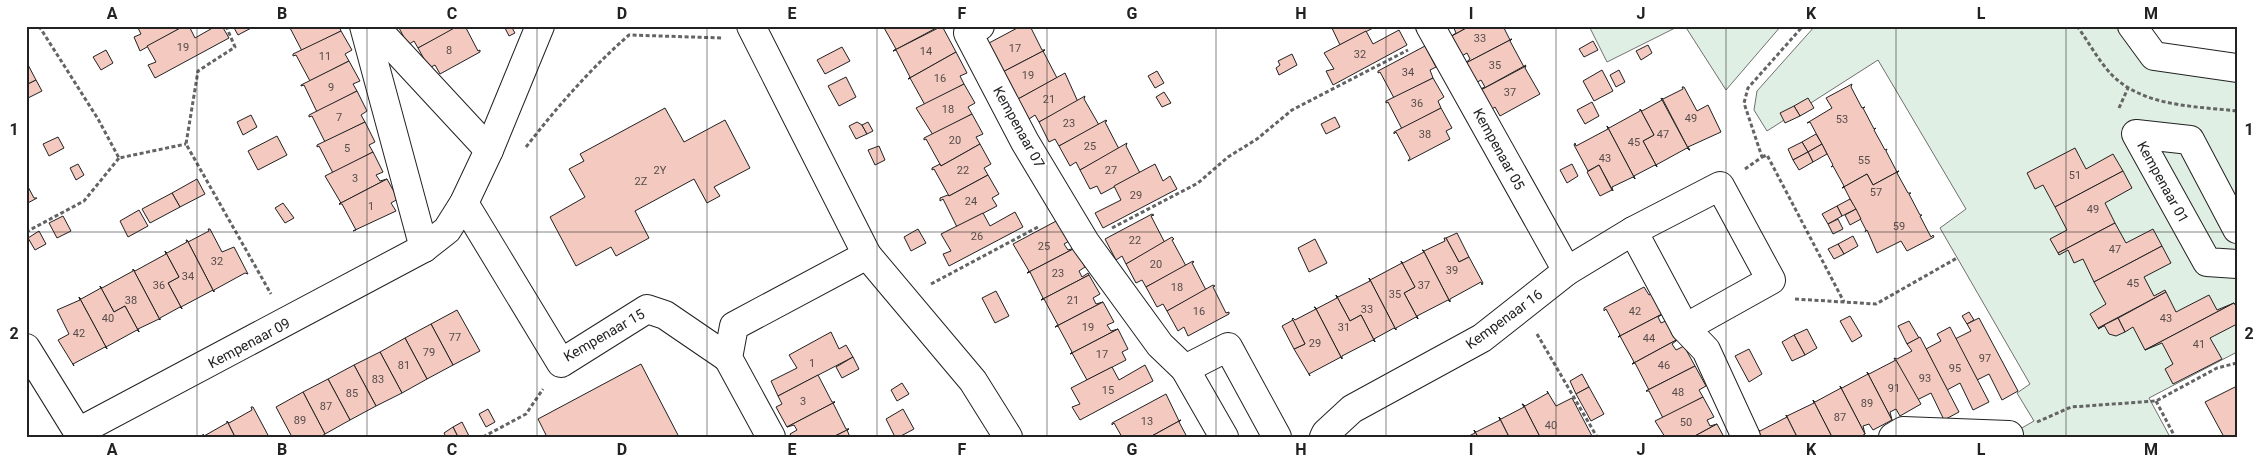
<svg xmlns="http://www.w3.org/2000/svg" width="2263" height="463" viewBox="0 0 2263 463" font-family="Roboto,sans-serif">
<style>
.green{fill:#e0efe3;stroke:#6f6f6f}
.building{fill:#f3c9c0;stroke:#222}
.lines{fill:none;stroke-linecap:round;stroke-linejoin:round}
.minor-casing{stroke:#222;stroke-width:30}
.path{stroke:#646464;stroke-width:3;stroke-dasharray:4 2.5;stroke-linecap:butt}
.minor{stroke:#fff;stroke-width:28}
.grid{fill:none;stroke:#222;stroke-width:1;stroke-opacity:0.55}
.labels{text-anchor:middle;stroke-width:4;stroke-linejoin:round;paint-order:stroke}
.number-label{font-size:11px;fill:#564c4a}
.street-label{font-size:14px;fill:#222;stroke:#fff}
.neatline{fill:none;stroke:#222;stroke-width:2}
.grid-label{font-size:16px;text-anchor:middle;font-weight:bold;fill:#222}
</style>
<rect width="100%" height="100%" fill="#fff"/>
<g class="green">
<path d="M1589,26h90l-72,36z"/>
<path d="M1685,26h96l-55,64z"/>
<path d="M1815,26h319l24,33 79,13v280l-88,46 21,39h-164l28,-16 -17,-28 13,-9 -90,-156 26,-19 -88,-149 -111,71 -13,-21 3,-19z"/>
</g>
<g class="building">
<path d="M137,26h47l-44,25 -6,-14 7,-3z"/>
<path d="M184,26h5l6,12 21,-12h6l7,12 -74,40 -7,-13 8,-3 -9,-16z"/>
<path d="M233,26h22l-17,9z"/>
<path d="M289,26h50l2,5 -39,20z"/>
<path d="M398,26h59v2l-39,20 -4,-7 -6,4z"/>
<path d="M465,26l13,25 2,-1v2l-40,22 -5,-9 -6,3 -11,-20 40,-22z"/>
<path d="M504,26h7l4,7 -6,3z"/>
<path d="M883,26h50l1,2 6,-2 -47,25 3,-2z"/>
<path d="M942,26l14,26 -48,27 2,-2 -14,-27 -3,1z"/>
<path d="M1021,26h9l12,24h3l-48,25 -8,-32z"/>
<path d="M1331,26h46l-37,19z"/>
<path d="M1444,26h26l-20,11 6,-4 -3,-7 -7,4z"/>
<path d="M1470,26h33l7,14 2,-1 -48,25 6,-5 -3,-6 -7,4 -10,-20z"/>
<path d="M1399,30l8,15 -74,40 -7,-14 8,-2 -10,-16 42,-22 7,13z"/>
<path d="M341,31l11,19 -7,4 4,7 -39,20 -14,-26 -3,1v-2z"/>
<path d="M1512,39l-2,2 14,26 2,-2 -47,26 -1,-1 7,-3 -4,-7 -7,4 -10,-20z"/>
<path d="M1593,41l5,9 -14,7 -5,-8z"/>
<path d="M1648,45l4,8 -11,7 -5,-9z"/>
<path d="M1425,46l11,21 -6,3 3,8 -39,20 -14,-26 -2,1v-2z"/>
<path d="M842,47l8,14 -25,13 -8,-14z"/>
<path d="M106,50l7,13 -12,7 -8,-13z"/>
<path d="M1045,50l-2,1 14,27 -39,21 -4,-7 -17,-17z"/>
<path d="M956,52l11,21 -7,3 4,8 -39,21 -15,-27 -2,1z"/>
<path d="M1292,54l5,11 -18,10 -3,-7 4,-3 -2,-4z"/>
<path d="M26,61l10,19 -10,5z"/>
<path d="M349,61l11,20 -7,3 4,7 -40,21 -13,-27 -3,1v-1z"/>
<path d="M1526,66l-1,2 15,26 -40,22 -5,-9 -6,4 -10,-20z"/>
<path d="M1602,70l11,21 -19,10 -11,-20z"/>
<path d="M1619,70l6,12 -9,5 -6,-12z"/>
<path d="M1157,71l7,12 -9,5 -7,-12z"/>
<path d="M1065,73l13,29 -39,20 -4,-7 -6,4 -11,-20z"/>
<path d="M846,77l10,20 -17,9 -11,-20z"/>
<path d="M1433,78l11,19 -6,4 3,7 -39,21 -14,-27 -2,1v-2z"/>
<path d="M36,80l6,11 -16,8v-14z"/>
<path d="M964,84l11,19 -7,4 4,7 -39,21 -17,-27z"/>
<path d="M1852,84l-1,3 11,21 3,-1 -2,1 11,21 2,-1 -2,2 11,20 2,-1 -1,2 11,21 2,-1 -26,14 -6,-11 -25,14 2,-2 -11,-20 -2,1 2,-2 -23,-43 -3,1 25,-15 -6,-10z"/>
<path d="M1682,87h2l13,24 11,-6 13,27 -33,15 2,3h-1l-27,-52 1,1 20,-10z"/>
<path d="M357,91l10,20 -6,4 4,7 -40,20 -13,-26 -3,1v-2z"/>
<path d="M1164,92l7,11 -9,4 -6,-10z"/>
<path d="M1085,96l-1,3 15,26 -40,21 -4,-7 -6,3 -10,-20z"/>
<path d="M1661,98l28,52 -2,-2 -31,17 1,2 -14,-26 11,-6 -14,-26 2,2 20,-11z"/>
<path d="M1808,98l6,10 -14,8 -6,-10z"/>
<path d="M1592,102l7,14 -14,8 -8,-14z"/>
<path d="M1794,106l6,10 -15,7 -5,-10z"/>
<path d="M665,108l19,34 41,-22 25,48 -36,19 6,9 -13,7 -13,-24 -59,32 14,27 -33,18 -5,-9 -35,19 -26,-49 35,-20 -16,-28 15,-8 -4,-7z"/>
<path d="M1441,108l11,20 -6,3 4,8 -42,22 2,-3 -14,-26 -2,2v-2z"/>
<path d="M1640,109l14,26 -11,6 14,26 -2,-2 -21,11 1,3 -28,-53 2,2 31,-17z"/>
<path d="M972,114l11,20 -7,3 4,7 -39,22 -15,-27 -2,1v-2z"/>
<path d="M251,115l6,12 -14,8 -6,-13z"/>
<path d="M1335,117l5,10 -14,7 -5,-10z"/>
<path d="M1106,120l1,1 -2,1 14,27 -39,21 -4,-8 -6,4 -11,-20z"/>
<path d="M365,122l10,20 -6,3 4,7 -40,21 -14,-27 -2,1v-2z"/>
<path d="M857,122l5,3 5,9 -11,5 -7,-13z"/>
<path d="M868,122l5,9 -6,3 -5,-9z"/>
<path d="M1607,126l28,53 -2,-2 -21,10 1,4 -14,-26 -11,6 -14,-26 1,-2 1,3 32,-17z"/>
<path d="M1816,134l6,10 -14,8 -6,-10z"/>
<path d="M277,136l10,19 -29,15 -10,-19z"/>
<path d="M58,137l6,11 -15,8 -6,-12z"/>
<path d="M1802,142l6,10 -15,8 -5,-11z"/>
<path d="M1127,143l-1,3 14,27 -39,21 -4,-8 -7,3 -10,-19z"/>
<path d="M980,144l11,20 -7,4 4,7 -39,21 -15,-27 -2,1v-2l8,-4 1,2z"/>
<path d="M1822,144l5,10 -14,8 -5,-10z"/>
<path d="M879,146l6,14 -10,5 -7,-15z"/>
<path d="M2075,148l11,21 27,-15 10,17 -68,36 -12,-22 -8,4 -8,-16z"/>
<path d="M373,152l10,20 -7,3 4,6 7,-2 -48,25 2,-1 -16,-27z"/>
<path d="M1808,152l5,10 -14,8 -6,-10z"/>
<path d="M78,164l6,11 -8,5 -6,-12z"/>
<path d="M1155,164l8,17 7,-5 7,13 -74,39 -8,-15 26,-13 -7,-14z"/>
<path d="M1572,164l6,12 -11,7 -7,-13z"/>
<path d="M1599,165l13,25 -12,6 -13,-24z"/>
<path d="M1899,171l-2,2 11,20h3l-2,1 11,21h2l-2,1 11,21 2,-2 1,2 -27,14 -6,-10 -24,12 -10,-23 -2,2 1,-2 -22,-43 -2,1 25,-14 6,11z"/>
<path d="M2123,171l9,17 -27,15 10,20 -57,30 -8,-14 17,-9 -12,-23z"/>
<path d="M988,175l11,19 -7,4 5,8 -40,21 -14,-28 -3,2v-3l8,-3 1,1z"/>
<path d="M197,179l8,15 -25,13 -8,-14z"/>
<path d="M387,179l11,20 -7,4 5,8 -43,20 3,-1 -14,-26h-3z"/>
<path d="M26,183l8,15h3l-11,6z"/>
<path d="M172,193l8,14 -30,16 -8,-14z"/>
<path d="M1850,199l6,10 -14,7 -5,-10z"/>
<path d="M283,203l11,15 -9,5 -10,-15z"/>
<path d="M1837,206l5,10 -14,8 -6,-10z"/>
<path d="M1856,209l5,10 -11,6 -5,-10z"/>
<path d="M139,210l9,16 -20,11 -8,-16z"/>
<path d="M1015,212l8,15 -74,39 -6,-12 8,-3 -10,-17 42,-21 7,13z"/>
<path d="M1152,214l2,1 -3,1 14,27 -39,21 -4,-8 -6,4 -11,-21z"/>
<path d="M63,216l8,15 -14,7 -8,-15z"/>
<path d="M1060,219l11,21 -7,4 4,6 7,-2 -48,25 2,-2 -16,-27z"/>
<path d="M1838,219l5,10 -10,5 -5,-10z"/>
<path d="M2115,223l11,20 27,-14 9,17 -68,36 -11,-23 -9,4 -6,-13 -9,5 -1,-2z"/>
<path d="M208,229h2l12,23 12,-5 14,27 -3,-1 -31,17v2l-27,-52 1,2 21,-11z"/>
<path d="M918,229l8,14 -15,8 -7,-14z"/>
<path d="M39,231l7,13 -11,6 -7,-12z"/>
<path d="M1457,233l12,24 -10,5 -13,-24z"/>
<path d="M1853,236l5,10 -14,8 -6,-10z"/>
<path d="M1172,237l2,2 -2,1 14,26 -40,21 -4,-7 -6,3 -10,-19z"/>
<path d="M1444,238h2l13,24 10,-5 14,26 -1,2 -1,-3 -31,17v3l-27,-52 1,1 21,-10z"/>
<path d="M1315,239l12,24 -18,9 -11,-24z"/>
<path d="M186,240h1l27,52 -1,-2 -32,17 1,2 -14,-26 11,-6 -14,-26 2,2 20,-11z"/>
<path d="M1838,244l6,10 -10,5 -6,-10z"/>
<path d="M2162,246l9,17 -27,14 10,19 11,-6 1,2 -68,36 -8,-14 16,-10 -12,-22z"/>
<path d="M1075,248l10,19 -6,4 3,6 6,-4 1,2 -48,25 2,-2 -13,-26 -3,1z"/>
<path d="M1422,250h1l27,52 -2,-2 -31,16 1,3 -14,-26 11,-6 -14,-26 2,2 21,-11z"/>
<path d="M165,251l14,26 -11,6 14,26 -2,-2 -20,11v2l-27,-51 2,2 31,-17z"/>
<path d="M1193,261l1,1 -2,1 14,27 -39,21 -4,-7 -6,3 -11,-20z"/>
<path d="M1401,261l14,26 -11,6 14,26 -2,-2 -20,11v2l-27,-52 1,2 32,-17z"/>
<path d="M133,269l27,51 -1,-1 -21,10 1,3 -14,-26 -11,6 -14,-26 2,2 31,-17z"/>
<path d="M1089,275l11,19 -7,4 3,6 7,-2 -48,25 3,-2 -14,-26 -3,1z"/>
<path d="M1369,278l27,52 -2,-2 -20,11 1,3 -14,-27 -11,6 -14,-26 2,2 32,-16z"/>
<path d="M1213,285l2,1 -2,1 13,26 3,-1v2l-41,22 -4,-9 -6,4 -11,-20z"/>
<path d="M100,286l14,26 11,-6 14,26 -2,-2 -31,17 1,2 -28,-52 2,2 20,-11z"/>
<path d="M1644,287l5,8 6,-3 11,20 -48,25 2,-2 -14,-26 -2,2v-3z"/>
<path d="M996,291l13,25 -14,7 -13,-25z"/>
<path d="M2166,292l10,20 33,-17 8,15 17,-7 -89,47 -12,-23 -8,5 -7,-14 -20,11z"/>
<path d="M1336,295l14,26 11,-6 14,27 -2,-2 -31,16v3l-27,-52 1,2 21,-11z"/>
<path d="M79,297l28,52 -2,-2 -32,17 1,2 -16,-26 11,-6 -12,-24 23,-10z"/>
<path d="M1103,302l11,20 -7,3 4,6 7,-2 -48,25 2,-2 -14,-26 -3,1z"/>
<path d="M2234,303l3,5v16l-27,14 12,21 -49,25 -8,-15 8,-5 -11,-21 -17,7z"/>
<path d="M1314,307h1l27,52 -1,-2 -32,17 1,2 -16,-27 11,-5 -13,-25 1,-1 2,2 21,-11z"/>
<path d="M457,310l23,41 -27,14 -22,-41z"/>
<path d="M1666,312l-8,5 3,6 9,-4 10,19 -48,26 2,-2 -14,-26 -2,1z"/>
<path d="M1969,312l5,8 -7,4 -5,-8z"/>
<path d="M1850,316l12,20 -10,6 -12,-21z"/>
<path d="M1979,318l39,73 -16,9 -13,-26 -12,6 -22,-41 16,-8 -4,-7z"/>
<path d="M2118,318l7,14 -9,4 -7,-2 -5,-9z"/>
<path d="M1293,320l12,24 -11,5 -12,-23z"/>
<path d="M1909,321l10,17 -12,6 -9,-18z"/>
<path d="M431,324l22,41 -26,14 -22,-41z"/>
<path d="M1950,327l39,75 -16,8 -13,-27 -13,7 -21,-41 15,-8 -4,-7z"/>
<path d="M1118,329l10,20 -6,3 4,8 -39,20 -15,-27 -2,1z"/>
<path d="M1807,329l10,19 -12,7 -11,-20z"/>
<path d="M831,332l8,17 7,-4 7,12 -75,39 -7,-15 26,-13 -8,-13z"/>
<path d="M1794,335l11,20 -13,6 -10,-19z"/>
<path d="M1920,337l39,75 -15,8 -13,-27 -14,7 -23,-42 3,1 15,-8 -5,-7z"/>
<path d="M405,338l22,41 -25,14 -22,-41z"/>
<path d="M1680,338l-8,6 4,6 8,-4 11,20 -49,25 3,-1 -14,-27 -3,1z"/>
<path d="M1749,349l13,25 -13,8 -14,-26z"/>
<path d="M380,352l22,41 -26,13 -22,-41z"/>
<path d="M853,357l6,12 -17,9 -6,-11z"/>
<path d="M1896,360l25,44 -21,12 -4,-7 -6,3 2,8 -25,-48 2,2z"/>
<path d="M641,364l38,73h-132l-9,-18z"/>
<path d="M354,365l22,41 -26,14 -22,-41z"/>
<path d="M1145,365l8,16 -73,39 -8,-13 8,-3 -9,-16 41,-21 7,13z"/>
<path d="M1695,366l11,20 -7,4 4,7 -40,21 -14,-27h-3z"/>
<path d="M1867,372l25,48 -19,10 -4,-6 -6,2 2,8 -25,-48 2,2 26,-14z"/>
<path d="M1582,374l7,13 -13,7 -6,-13z"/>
<path d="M818,375l14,27h3l-48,25 -11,-20 6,-3 -4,-8z"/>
<path d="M328,379l22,41 -25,14 -22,-42z"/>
<path d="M902,383l7,11 -12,7 -6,-11z"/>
<path d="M1840,386l25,48 -5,3h-28l-19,-37 2,2 26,-14z"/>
<path d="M2237,386v51h-13l-19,-35z"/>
<path d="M1589,387l15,27 -13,7 -15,-27z"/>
<path d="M1547,391l9,15 16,-8 20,38 -52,1 -17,-33 2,2 23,-13z"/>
<path d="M303,392l22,42 -5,3h-28l-16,-30z"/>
<path d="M1166,394l13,27 2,-1 -31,17h-28l-8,-14 -2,2v-2z"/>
<path d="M1703,397l11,20 -7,3 3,6 7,-2 -24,13h-28l-10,-16z"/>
<path d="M1813,400l19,37h-35l-11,-22 1,1 27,-13z"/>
<path d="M835,402l-2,1 13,26h3l-16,8h-41l-2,-3 7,-4 -3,-5 -7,2z"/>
<path d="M1522,404h1l17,33h-31l-10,-20 2,2 23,-12z"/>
<path d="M251,407h2l16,30h-34l-8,-16 2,2 23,-13z"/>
<path d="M488,409l7,13 -9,5 -7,-13z"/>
<path d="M903,409l11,20 -15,8h-4l-9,-18z"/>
<path d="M1786,415l11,22h-36l-3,-8 2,2 27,-14z"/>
<path d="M1499,417l10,20h-31l-4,-7 2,2 24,-12z"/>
<path d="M1181,420l-2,2 8,15h-37z"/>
<path d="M227,421l8,16h-31l-1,-3 1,2 23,-13z"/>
<path d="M462,422l7,14 -2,1h-9l-5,-10z"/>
<path d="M1717,424l7,13h-31z"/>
<path d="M453,427l5,10h-12l-2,-4z"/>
<path d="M849,429l-2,1 3,7h-17z"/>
<path d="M1474,430l4,7h-11l8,-4z"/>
</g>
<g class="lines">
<g class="minor-casing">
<g id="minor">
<path d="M364,26l60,222"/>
<path d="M374,26l115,124"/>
<path d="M751,26l116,229 106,126 35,56"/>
<path d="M980,26l-12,7 57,109 60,100 75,103 25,24 43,-22 49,90"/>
<path d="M1430,26l137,245"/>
<path d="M2132,26l22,30 83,12"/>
<path d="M464,203l97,160 86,-54 18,6 63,43"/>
<path d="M2237,229l-47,-89 -54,-6 71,128 30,2"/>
<path d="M1633,231l52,97 21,22 40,87"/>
<path d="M26,348l52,84"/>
<path d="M1185,369l39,68"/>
<path d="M81,437l-3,-5 346,-184 23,-18 17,-27 25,-53 51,-124"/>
<path d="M771,437l-43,-79 6,-32 133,-71"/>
<path d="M1324,437l2,-4 26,-24 130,-71 85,-67 66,-40 87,-45 51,94 -86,48"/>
<path d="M1893,437l10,-6 106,4"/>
</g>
</g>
<g class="path">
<path d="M39,26l59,93 21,39 67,-14"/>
<path d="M226,26l9,21 -37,24 -12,73 85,150"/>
<path d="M2077,26c11,15 21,34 34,48 32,33 83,32 126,37"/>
<path d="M2119,108l9,-20"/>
<path d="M526,147c32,-41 64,-78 103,-112l94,3"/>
<path d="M1762,157l5,-2 77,147"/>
<path d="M1745,169l17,-12 -18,-54 4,-15 55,-62"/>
<path d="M1112,228l86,-45 30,-26 29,-18 35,-29 116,-60"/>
<path d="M26,232l58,-31 35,-43"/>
<path d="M931,284l107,-57"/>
<path d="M1795,299l81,5 81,-46"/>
<path d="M1537,334l60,103"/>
<path d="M2156,401l19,36"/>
<path d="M2037,422l34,-15 85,-6 61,-33 20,-5"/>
<path d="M483,437l43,-23 17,-25"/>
</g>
<use href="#minor" class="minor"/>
</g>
<path class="grid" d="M197,26v411M367,26v411M537,26v411M707,26v411M877,26v411M1047,26v411M1216,26v411M1386,26v411M1556,26v411M1726,26v411M1896,26v411M2066,26v411M26,232h2211"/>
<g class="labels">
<g class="number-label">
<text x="1480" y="42">33</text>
<text x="183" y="51">19</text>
<text x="1015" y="52">17</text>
<text x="449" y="54">8</text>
<text x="926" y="55">14</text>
<text x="1360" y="58">32</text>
<text x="325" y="60">11</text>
<text x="1495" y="69">35</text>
<text x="1408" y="76">34</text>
<text x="1028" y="79">19</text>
<text x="940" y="82">16</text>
<text x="331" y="91">9</text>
<text x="1510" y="96">37</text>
<text x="1049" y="103">21</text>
<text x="1417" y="107">36</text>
<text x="948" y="113">18</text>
<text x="339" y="121">7</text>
<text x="1691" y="122">49</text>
<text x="1842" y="123">53</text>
<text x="1069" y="127">23</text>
<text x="1425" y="138">38</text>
<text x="1663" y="138">47</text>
<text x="955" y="144">20</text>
<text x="1634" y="146">45</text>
<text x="1090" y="150">25</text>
<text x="347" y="152">5</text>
<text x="1605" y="162">43</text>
<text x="1864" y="164">55</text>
<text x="660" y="174">2Y</text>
<text x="963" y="174">22</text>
<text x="1111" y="174">27</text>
<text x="2075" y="179">51</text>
<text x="355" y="182">3</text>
<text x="641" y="185">2Z</text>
<text x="1876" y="196">57</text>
<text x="1136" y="199">29</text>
<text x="971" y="205">24</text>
<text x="371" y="210">1</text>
<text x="2093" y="213">49</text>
<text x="1899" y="230">59</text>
<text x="977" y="240">26</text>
<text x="1135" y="244">22</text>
<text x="1044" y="250">25</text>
<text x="2115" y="253">47</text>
<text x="217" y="265">32</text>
<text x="1156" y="268">20</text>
<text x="1452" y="274">39</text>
<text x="1058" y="277">23</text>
<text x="188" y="280">34</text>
<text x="2133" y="287">45</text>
<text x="159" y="289">36</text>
<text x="1424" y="289">37</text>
<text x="1177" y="291">18</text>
<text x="1395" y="298">35</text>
<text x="131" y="304">38</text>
<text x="1073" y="304">21</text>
<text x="1367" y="313">33</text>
<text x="1199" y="315">16</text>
<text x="1635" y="315">42</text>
<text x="108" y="322">40</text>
<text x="2166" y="322">43</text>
<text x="1088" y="331">19</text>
<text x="1344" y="331">31</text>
<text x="79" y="337">42</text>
<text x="455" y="341">77</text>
<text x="1649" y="342">44</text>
<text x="1315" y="347">29</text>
<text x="2199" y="348">41</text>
<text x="429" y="356">79</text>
<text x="1102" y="358">17</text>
<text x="1985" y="362">97</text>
<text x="812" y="367">1</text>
<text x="404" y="369">81</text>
<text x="1664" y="369">46</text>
<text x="1955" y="372">95</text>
<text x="1925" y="382">93</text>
<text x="378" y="383">83</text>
<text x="1894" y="392">91</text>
<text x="1108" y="394">15</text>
<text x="1678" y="396">48</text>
<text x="352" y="397">85</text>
<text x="803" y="405">3</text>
<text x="1867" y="407">89</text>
<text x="326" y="410">87</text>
<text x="1840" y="421">87</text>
<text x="300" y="424">89</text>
<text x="1147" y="425">13</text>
<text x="1686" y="426">50</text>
<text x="1551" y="429">40</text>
</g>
<g class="street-label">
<text transform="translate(1019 127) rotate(61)" y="5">Kempenaar 07</text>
<text transform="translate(1499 149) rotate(61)" y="5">Kempenaar 05</text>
<text transform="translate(2163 182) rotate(61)" y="5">Kempenaar 01</text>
<text transform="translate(1504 319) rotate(-36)" y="5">Kempenaar 16</text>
<text transform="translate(604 335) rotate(-30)" y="5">Kempenaar 15</text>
<text transform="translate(249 343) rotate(-28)" y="5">Kempenaar 09</text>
</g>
</g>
<rect width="2263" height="463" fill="none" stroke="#ffffff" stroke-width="55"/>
<rect x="28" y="28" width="2208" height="408" class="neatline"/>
<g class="grid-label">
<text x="112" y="19">A</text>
<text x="282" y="19">B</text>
<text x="452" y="19">C</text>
<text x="622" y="19">D</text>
<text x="792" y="19">E</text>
<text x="962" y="19">F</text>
<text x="1132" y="19">G</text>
<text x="1301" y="19">H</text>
<text x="1471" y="19">I</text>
<text x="1641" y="19">J</text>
<text x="1811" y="19">K</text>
<text x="1981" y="19">L</text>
<text x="2151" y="19">M</text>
<text x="14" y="135">1</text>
<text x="2249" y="135">1</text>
<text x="14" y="339">2</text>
<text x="2249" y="339">2</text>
<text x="112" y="455">A</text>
<text x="282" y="455">B</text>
<text x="452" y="455">C</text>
<text x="622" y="455">D</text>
<text x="792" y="455">E</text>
<text x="962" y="455">F</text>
<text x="1132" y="455">G</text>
<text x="1301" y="455">H</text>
<text x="1471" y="455">I</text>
<text x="1641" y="455">J</text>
<text x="1811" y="455">K</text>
<text x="1981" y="455">L</text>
<text x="2151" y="455">M</text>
</g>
</svg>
